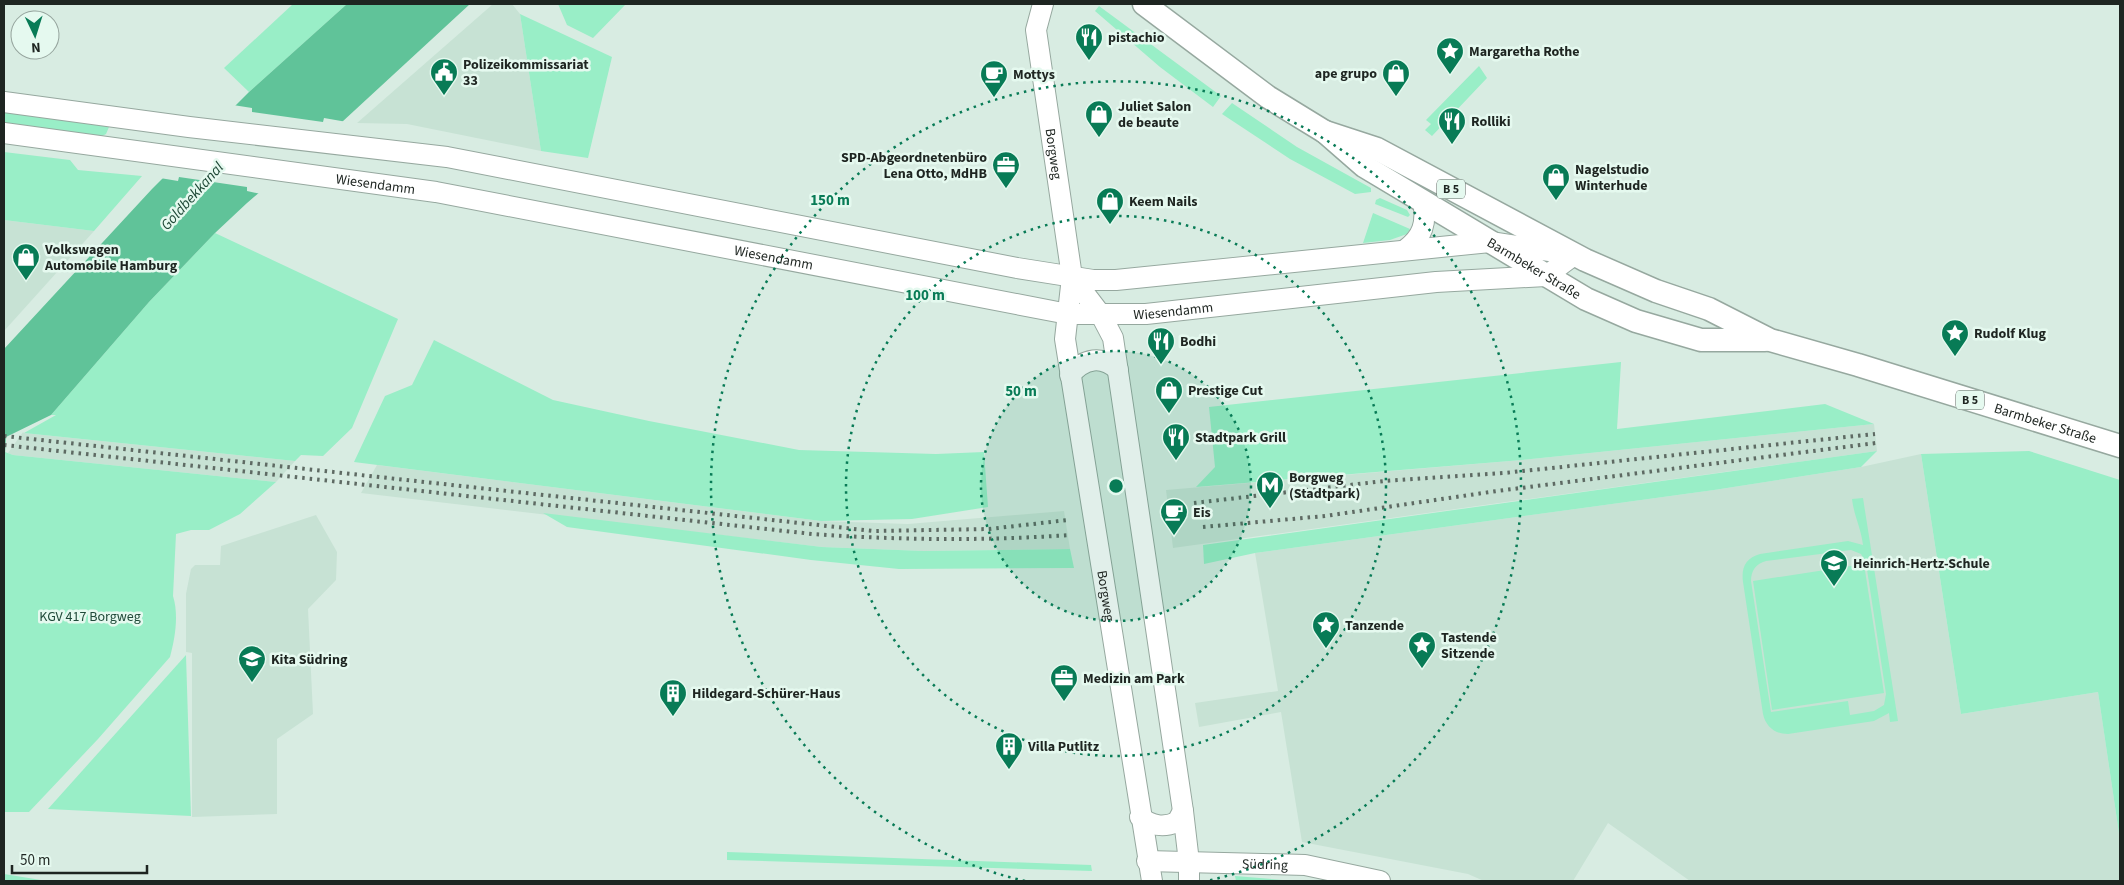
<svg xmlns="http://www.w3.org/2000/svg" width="2124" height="885" viewBox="0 0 2124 885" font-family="'Source Sans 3',sans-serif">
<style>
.built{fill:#c7e2d4}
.green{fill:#99eec7;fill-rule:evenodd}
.water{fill:#60c399}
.pier{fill:#d8ece2}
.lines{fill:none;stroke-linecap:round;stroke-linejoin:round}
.secondary-casing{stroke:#96a89f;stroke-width:22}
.primary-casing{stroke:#96a89f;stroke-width:25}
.secondary{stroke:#fff;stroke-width:20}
.primary{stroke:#fff;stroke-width:22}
.rail{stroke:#5e6a63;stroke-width:4;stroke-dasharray:2.5 5;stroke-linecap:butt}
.ring{fill:none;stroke:#087b56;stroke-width:2.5;stroke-dasharray:2.5 5}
.labels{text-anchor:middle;stroke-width:5;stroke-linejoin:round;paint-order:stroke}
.shield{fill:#e5f9ef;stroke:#5a655f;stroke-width:1}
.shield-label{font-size:12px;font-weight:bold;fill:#1e2521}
.poi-label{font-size:14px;font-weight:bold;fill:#1e2521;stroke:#e5f9ef;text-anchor:start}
.street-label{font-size:14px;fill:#1e2521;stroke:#e5f9ef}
.park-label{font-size:14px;fill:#204a39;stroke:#e5f9ef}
.water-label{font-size:15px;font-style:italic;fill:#1f4937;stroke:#e5f9ef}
.centre{fill:#087b56;stroke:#e5f9ef;stroke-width:2.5}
.ring-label{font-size:15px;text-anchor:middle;font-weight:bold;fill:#087b56;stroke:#e5f9ef;stroke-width:5;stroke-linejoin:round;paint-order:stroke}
</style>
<rect width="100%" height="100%" fill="#d8ece2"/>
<g class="built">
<path d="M493,4h19l8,10 21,137 -134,-27 -50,-1z"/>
<path d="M4,220l90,11 -90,100z"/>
<path d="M1874,424l3,27 -704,97 -7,-58 356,-30z"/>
<path d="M23,432l1,1 271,28 -19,21 -263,-27 -5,-2z"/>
<path d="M1921,454l40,260 137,-22 22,148v41h-430l-82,-58 -35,58h-89l-16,-7 -166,-32 -21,-130 -82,15 -4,-24 83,-12 -23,-138 459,-63 147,-23z"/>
<path d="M377,465l444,56 87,3 156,-13 6,38 -146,2 -102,-4 -461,-54z"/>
<path d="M316,515l21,37 -1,28 -28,29 5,105 -36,25v75l-85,3v-164l-6,-1v-58l5,-25 4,-4h25l1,-19z"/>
</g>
<g class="green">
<path d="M293,4h54l-98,88 -25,-24z"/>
<path d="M558,4h68l-33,34 -26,-13z"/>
<path d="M1099,6l122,90 -8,11 -53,-40 -65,-56z"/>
<path d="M520,14l92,43 -24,101 -47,-7z"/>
<path d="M1479,66l8,12 -55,58 -7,-6 6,-6 -5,-4z"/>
<path d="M1232,103l65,44 74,41v4l-16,2 -65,-35 -68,-45z"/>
<path d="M4,110l101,13 4,4 -3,7 -4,2 -98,-13z"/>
<path d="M4,152l66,8 8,10 64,6 -48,55 -90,-11z"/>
<path d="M1380,198l27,12 3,5 -2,2 -33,-13 1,-4z"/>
<path d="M1373,213l37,16 -3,5 -17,6 -27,3z"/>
<path d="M215,233l183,86 -46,109 -29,28 -22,-1 -6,6 -271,-28 32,-18h-5l98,-113z"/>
<path d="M434,340l119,60 96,21 150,29 137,4 48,-2 4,55 -76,12 -91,2 -467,-59 31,-66 27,-11z"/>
<path d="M1621,362l-4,67 208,-25 49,20 -352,36 -326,27 19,-20 -6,-60z"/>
<path d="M1877,451l-16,16 -147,23 -459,63 -51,11 -1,-19z"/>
<path d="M2029,451l91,29v360l-22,-148 -137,22 -40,-260z"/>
<path d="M5,452l8,3 263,27 -36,32 -31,16h-18l-15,4 -3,62c6,19 2,43 -3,61l-72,82 -69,73h-25z"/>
<path d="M1863,498l35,223 -8,1 -1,-9 -15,8 -86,13c-13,0 -22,-7 -25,-20l-20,-132c-2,-15 3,-24 17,-28l88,-13 15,4c-2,-17 -9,-29 -11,-46zM1851,550l10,4 5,9 20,131 -2,11 -10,6 -24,4 -2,-14 -77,11 -20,-131c0,-11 5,-17 15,-20z"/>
<path d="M543,513l279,34 102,4 146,-2 4,19 -175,1 -88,-9 -244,-33z"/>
<path d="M1864,564l20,129 -112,17 -19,-129z"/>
<path d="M186,655l5,161 -143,-7z"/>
<path d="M727,852l364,13 1,6 -365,-11z"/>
<path d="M4,874l43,7h-43z"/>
<path d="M1235,876l60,5h-59z"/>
</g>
<path class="water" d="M347,4h123l-128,118 -95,81 -32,30 -66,69 -98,113 -45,22 -2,36v-124l148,-160 97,-97z"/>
<path class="pier" d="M233,105l19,3v4l71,10 1,-4 23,4 -86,72 -14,-3v-4l-68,-10 -1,4 -18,-3z"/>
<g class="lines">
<g class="secondary-casing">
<g id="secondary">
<path id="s1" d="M1043,4l-7,26 36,247 -7,62 87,542"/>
<path d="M4,102l185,25 258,30 570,111 76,12h23l374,-38 79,12"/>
<path id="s2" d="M4,133l432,59 632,122h78l290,-32 110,-6 28,-21"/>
<path d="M1405,250c18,-13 22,-27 18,-49"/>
<path d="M1072,277l29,38 12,23 70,473 6,51v19"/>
<path d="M1070,375c14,-17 32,-20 48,-5"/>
<path d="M1140,817c12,9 23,11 37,5l6,-11"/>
<path id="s3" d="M1147,861l158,4 75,16"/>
</g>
</g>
<g class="primary-casing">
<g id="primary">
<path id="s4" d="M1144,4l124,93 57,35 39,34 222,133 50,22 65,19h64"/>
<path id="s5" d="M1325,132l52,17 208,111 71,31 53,18 61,31 88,25 262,81"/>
</g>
</g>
<use href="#secondary" class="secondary"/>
<use href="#primary" class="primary"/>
<g class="rail">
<path d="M4,436l869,95 116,-2 79,-9"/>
<path d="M4,445l808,89c85,6 172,7 258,1"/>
<path d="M1194,503l190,-22 120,-8 371,-39"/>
<path d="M1203,527l122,-11 172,-25 379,-48"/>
</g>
</g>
<circle cx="1116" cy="486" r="135" fill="#087b56" fill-opacity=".12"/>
<g class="ring">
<circle cx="1116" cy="486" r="135"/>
<circle cx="1116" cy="486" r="270"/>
<path d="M1025 881A405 405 0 1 1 1207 881"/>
</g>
<defs>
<g id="restaurant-pin" transform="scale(1.4375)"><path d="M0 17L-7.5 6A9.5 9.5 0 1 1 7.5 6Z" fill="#087b56" stroke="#e5f9ef"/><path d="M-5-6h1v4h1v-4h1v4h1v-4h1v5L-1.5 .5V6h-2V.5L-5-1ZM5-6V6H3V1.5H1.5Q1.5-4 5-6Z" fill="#fff"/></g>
<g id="sight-pin" transform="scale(1.4375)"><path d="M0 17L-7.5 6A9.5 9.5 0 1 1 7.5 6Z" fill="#087b56" stroke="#e5f9ef"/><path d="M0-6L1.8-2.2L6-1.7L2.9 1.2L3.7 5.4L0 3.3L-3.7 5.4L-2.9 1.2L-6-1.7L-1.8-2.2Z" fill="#fff"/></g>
<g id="civic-pin" transform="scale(1.4375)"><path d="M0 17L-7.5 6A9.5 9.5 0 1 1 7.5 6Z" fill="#087b56" stroke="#e5f9ef"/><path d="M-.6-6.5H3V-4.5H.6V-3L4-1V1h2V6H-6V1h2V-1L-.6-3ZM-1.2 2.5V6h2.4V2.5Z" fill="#fff"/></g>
<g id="shop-pin" transform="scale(1.4375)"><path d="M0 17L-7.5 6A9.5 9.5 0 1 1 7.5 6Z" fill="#087b56" stroke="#e5f9ef"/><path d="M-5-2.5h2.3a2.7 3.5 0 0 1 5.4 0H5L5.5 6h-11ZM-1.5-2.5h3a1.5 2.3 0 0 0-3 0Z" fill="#fff"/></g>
<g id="cafe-pin" transform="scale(1.4375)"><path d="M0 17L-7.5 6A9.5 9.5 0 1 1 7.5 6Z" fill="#087b56" stroke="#e5f9ef"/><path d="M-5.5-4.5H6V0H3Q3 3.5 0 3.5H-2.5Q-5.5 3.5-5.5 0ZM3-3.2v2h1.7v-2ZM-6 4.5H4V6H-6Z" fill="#fff"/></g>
<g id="office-pin" transform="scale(1.4375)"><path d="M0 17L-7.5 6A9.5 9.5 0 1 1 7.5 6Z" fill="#087b56" stroke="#e5f9ef"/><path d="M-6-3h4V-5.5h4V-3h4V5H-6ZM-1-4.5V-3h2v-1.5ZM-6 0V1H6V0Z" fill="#fff"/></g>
<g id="metro-pin" transform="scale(1.4375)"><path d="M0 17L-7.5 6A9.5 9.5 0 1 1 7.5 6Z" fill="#087b56" stroke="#e5f9ef"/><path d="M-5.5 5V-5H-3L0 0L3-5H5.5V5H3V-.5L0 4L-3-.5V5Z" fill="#fff"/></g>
<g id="school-pin" transform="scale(1.4375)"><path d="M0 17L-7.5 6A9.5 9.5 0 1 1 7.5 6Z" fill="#087b56" stroke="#e5f9ef"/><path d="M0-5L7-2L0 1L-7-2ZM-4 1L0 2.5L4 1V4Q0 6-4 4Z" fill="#fff"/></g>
<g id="building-pin" transform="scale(1.4375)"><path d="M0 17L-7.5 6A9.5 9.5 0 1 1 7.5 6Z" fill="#087b56" stroke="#e5f9ef"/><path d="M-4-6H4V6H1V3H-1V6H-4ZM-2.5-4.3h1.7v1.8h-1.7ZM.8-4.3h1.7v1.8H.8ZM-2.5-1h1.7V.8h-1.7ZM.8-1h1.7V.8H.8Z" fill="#fff"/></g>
</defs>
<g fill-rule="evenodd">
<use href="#restaurant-pin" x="1089" y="37"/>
<use href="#sight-pin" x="1450" y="51"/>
<use href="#civic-pin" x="444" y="72"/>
<use href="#shop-pin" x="1396" y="73"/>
<use href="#cafe-pin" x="994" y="74"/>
<use href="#shop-pin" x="1099" y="114"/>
<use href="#restaurant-pin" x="1452" y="121"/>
<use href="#office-pin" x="1006" y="165"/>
<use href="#shop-pin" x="1556" y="177"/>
<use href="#shop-pin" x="1110" y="201"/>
<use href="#shop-pin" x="26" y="257"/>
<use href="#sight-pin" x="1955" y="333"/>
<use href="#restaurant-pin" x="1161" y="341"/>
<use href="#shop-pin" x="1169" y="390"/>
<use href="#restaurant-pin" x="1176" y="437"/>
<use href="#metro-pin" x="1270" y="485"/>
<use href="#cafe-pin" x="1174" y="512"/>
<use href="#school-pin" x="1834" y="563"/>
<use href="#sight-pin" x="1326" y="625"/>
<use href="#sight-pin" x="1422" y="645"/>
<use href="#school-pin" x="252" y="659"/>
<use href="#office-pin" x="1064" y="678"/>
<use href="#building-pin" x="673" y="693"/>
<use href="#building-pin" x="1009" y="746"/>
</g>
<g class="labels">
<g class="shield">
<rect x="1437" y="179.5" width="28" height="19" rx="4"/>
<rect x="1956" y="390.5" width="28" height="19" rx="4"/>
</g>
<g class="shield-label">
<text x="1451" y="193">B 5</text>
<text x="1970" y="404">B 5</text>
</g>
<g class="poi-label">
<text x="1108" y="42">pistachio</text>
<text x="1469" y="56">Margaretha Rothe</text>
<text x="463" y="69">Polizeikommissariat<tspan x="463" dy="16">33</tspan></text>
<text x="1377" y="78" text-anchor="end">ape grupo</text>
<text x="1013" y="79">Mottys</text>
<text x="1118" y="111">Juliet Salon<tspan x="1118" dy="16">de beaute</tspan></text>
<text x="1471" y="126">Rolliki</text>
<text x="987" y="162" text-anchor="end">SPD-Abgeordnetenbüro<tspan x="987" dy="16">Lena Otto, MdHB</tspan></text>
<text x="1575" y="174">Nagelstudio<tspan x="1575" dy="16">Winterhude</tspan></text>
<text x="1129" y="206">Keem Nails</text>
<text x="45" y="254">Volkswagen<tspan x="45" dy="16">Automobile Hamburg</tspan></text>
<text x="1974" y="338">Rudolf Klug</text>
<text x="1180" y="346">Bodhi</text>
<text x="1188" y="395">Prestige Cut</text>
<text x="1195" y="442">Stadtpark Grill</text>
<text x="1289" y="482">Borgweg<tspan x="1289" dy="16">(Stadtpark)</tspan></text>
<text x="1193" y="517">Eis</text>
<text x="1853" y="568">Heinrich-Hertz-Schule</text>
<text x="1345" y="630">Tanzende</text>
<text x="1441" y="642">Tastende<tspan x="1441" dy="16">Sitzende</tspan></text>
<text x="271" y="664">Kita Südring</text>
<text x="1083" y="683">Medizin am Park</text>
<text x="692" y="698">Hildegard-Schürer-Haus</text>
<text x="1028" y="751">Villa Putlitz</text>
</g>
<g class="street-label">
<text dy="5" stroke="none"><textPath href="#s1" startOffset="152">Borgweg</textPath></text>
<text dy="5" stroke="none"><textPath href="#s2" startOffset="375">Wiesendamm</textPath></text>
<text dy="5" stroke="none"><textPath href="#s2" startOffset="780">Wiesendamm</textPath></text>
<text dy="5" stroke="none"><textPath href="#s4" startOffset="472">Barmbeker Straße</textPath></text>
<text dy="5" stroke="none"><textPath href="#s2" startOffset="1185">Wiesendamm</textPath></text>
<text dy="5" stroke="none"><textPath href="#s5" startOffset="780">Barmbeker Straße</textPath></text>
<text dy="5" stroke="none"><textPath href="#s1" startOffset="599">Borgweg</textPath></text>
<text dy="5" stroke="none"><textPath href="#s3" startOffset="118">Südring</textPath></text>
</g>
<g class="park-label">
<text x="90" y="621">KGV 417 Borgweg</text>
</g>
<g class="water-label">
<text transform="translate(192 196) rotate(-48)" y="5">Goldbekkanal</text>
</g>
</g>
<circle cx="1116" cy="486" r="8" class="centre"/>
<g class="ring-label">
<text x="830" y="205">150 m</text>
<text x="925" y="300">100 m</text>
<text x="1021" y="396">50 m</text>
</g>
<rect width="2124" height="885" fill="none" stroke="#1e2521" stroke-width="10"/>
<g transform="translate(35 35) rotate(176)"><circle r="24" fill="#e5f9ef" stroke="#95a49d"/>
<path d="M0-4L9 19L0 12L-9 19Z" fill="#087b56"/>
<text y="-8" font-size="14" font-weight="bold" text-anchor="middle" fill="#1e2521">N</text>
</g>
<path d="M12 865v8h135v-8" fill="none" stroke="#1e2521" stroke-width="2.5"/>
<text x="20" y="865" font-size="15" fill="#1e2521" stroke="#e5f9ef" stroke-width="4" paint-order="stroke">50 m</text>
</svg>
